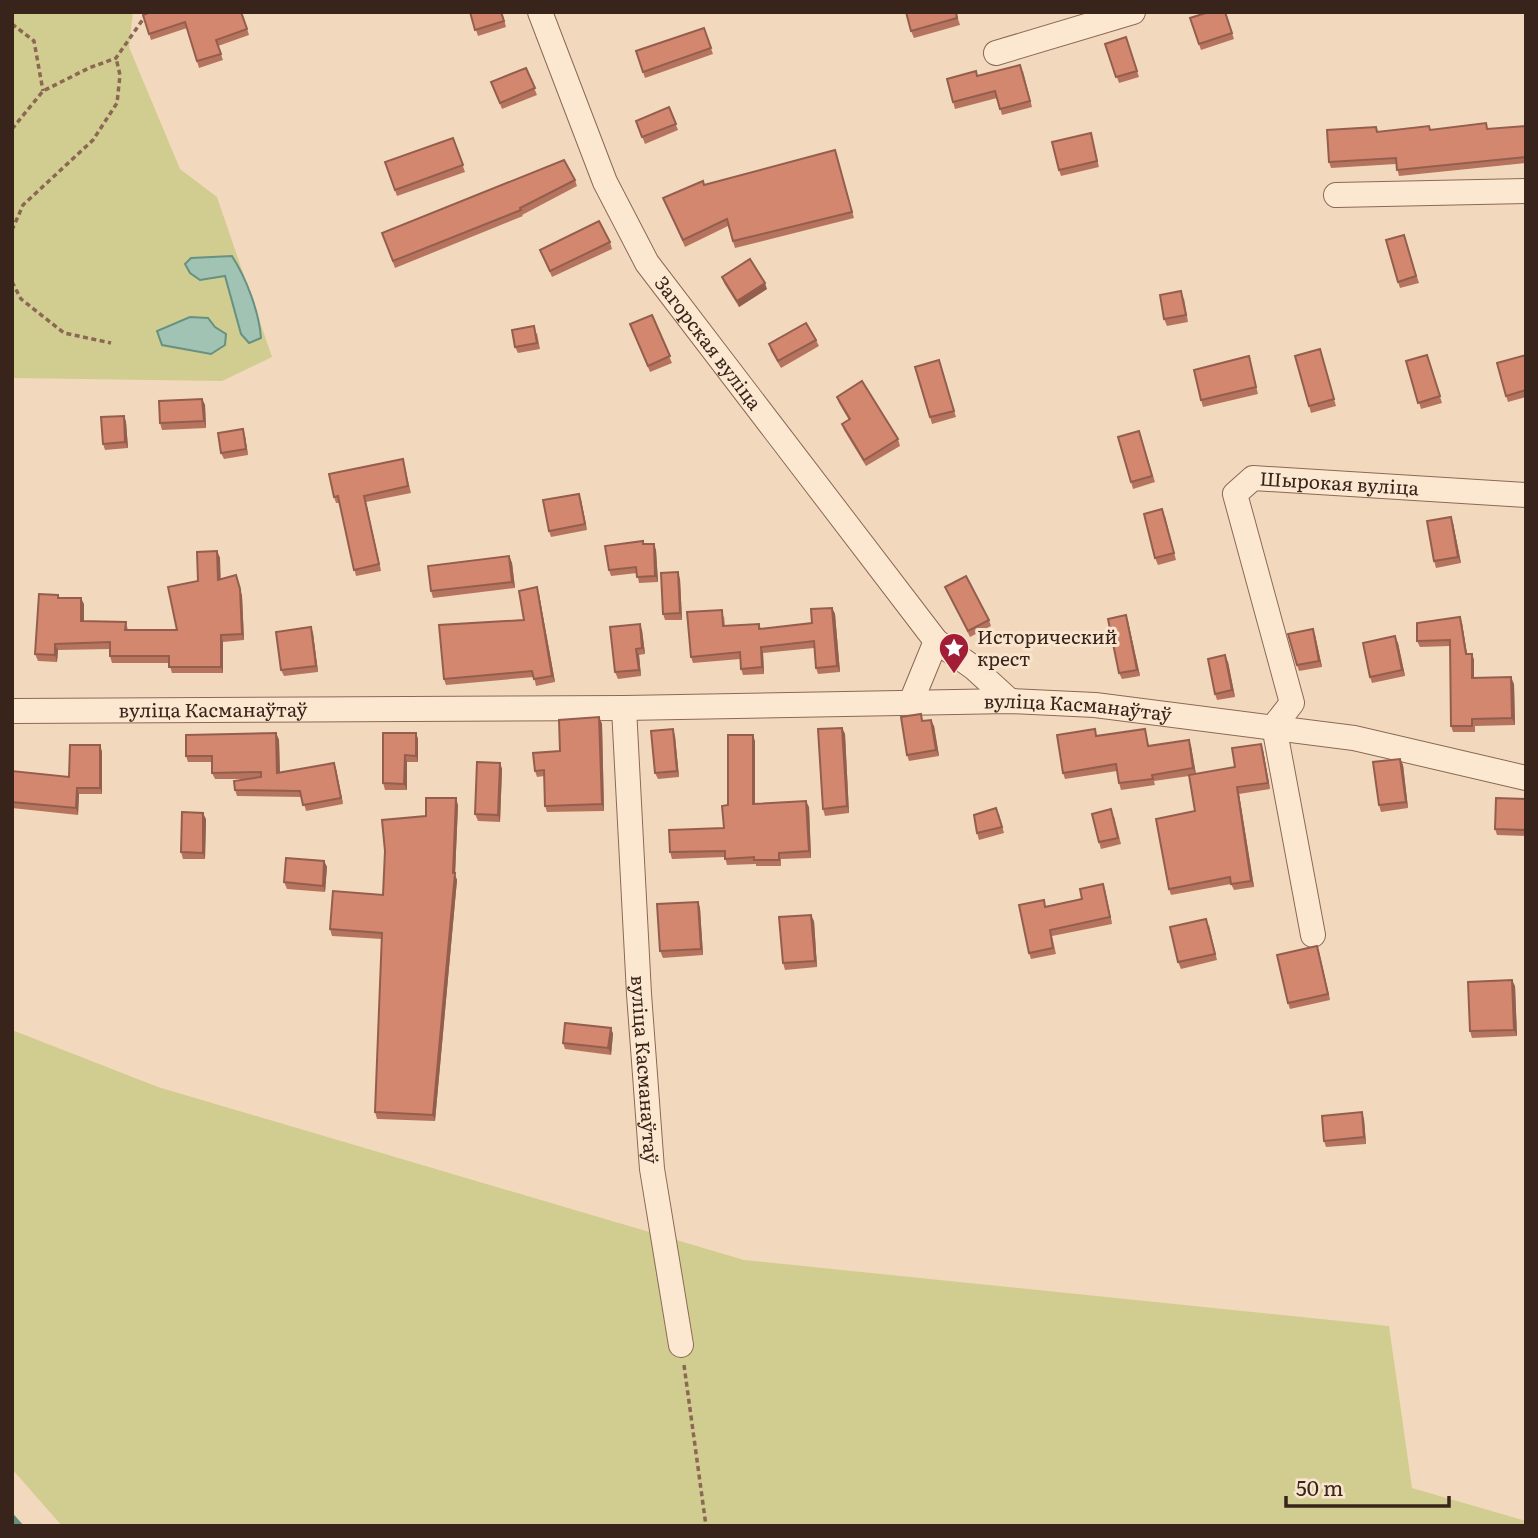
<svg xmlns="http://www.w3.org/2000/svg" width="1538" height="1538" viewBox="0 0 1538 1538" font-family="Literata,serif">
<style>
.green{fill:#d1cd90}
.water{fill:#a1c3b3;stroke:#679180;stroke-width:2}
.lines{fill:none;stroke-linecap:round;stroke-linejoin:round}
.stream{stroke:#679180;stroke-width:6}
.minor-casing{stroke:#8c6854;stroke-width:26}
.path{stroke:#8c6854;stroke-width:3.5;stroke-dasharray:5 3.5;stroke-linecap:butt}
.minor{stroke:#fce8d1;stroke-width:24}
.wall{fill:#b6745f}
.shaded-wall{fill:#945e4e}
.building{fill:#d4876f;stroke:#945e4e;stroke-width:2}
.labels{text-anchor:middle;stroke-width:6;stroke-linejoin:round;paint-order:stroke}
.street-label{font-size:19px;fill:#39241b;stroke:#f9e5cd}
.poi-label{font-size:19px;fill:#39241b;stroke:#f9e5cd;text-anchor:start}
</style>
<rect width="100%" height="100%" fill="#f2d9bd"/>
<g class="green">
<path d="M12,12h121l-4,35 51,122 37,28 55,160 -50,24 -210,-3z"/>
<path d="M12,1030l146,57 586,173 645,66 23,162 114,33v5h-1464l-50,-57z"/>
</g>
<g class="water">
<path d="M232,256c14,22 27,55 29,82l-12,5 -8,-9 -16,-58 -25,4 -10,-7 -5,-9 6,-6z"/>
<path d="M190,317l18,1 7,9 11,7 -1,11 -14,9 -49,-9 -5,-14z"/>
</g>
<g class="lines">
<path class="stream" d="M12,1517l8,9"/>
<g class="minor-casing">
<g id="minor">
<path id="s1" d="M540,12l65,170 42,81 289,378 38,27 36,33"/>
<path d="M996,53l137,-41"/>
<path d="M1336,195l190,-4"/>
<path d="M911,702l25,-61"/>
<path id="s2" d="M624,708l15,286 13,175 29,176"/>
<path id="s3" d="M12,711l612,-3 386,-7 85,4 259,33 172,40"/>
<path id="s4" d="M1313,935l-39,-209 18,-23 -57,-209 18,-16 273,17"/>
</g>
</g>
<g class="path">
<path d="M12,24l22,17 9,50"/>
<path d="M12,129l31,-38 46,-23 27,-10 32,-46"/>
<path d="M12,230l11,-25 70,-65 24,-37 3,-28 -4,-17"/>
<path d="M12,282l9,17 43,34 47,10"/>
<path d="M684,1365l22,161"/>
</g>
<use href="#minor" class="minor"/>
</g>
<g class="wall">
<path d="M242,12l7,23 -31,11 5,14 -24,8 -12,-40 -36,12 -8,-25z"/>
<path d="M470,12h32l4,15 -28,9z"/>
<path d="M956,12l4,13 -46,13 -3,-7z"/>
<path d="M1225,12l9,27 -33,11 -11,-32z"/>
<path d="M704,28l9,26 -68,24 -9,-27z"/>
<path d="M1126,37l13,40 -20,6 -14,-39z"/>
<path d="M526,68l11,27 -35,14 -11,-27z"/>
<path d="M1023,71l9,36 -30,8 -5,-17 -42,11 -2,-7 25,-26z"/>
<path d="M669,107l9,23 -33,14 -9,-23z"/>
<path d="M1526,126v37l-127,13 -3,-12 -65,4 -2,-6 47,-35 2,5 110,-3z"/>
<path d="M1091,133l8,34 -38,9 -2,-6z"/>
<path d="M453,138l12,34 -68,24 -12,-34z"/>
<path d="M835,150l19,68 -119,30 -7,-22 -43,21 -22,-49 41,-13z"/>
<path d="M575,180l2,6 -55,29 1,1 -128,52 -13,-35z"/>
<path d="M1404,235l15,48 -19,5 -2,-6z"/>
<path d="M610,242l2,7 -60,28 -12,-27z"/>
<path d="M722,277l45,12 -28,18 -15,-24z"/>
<path d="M1184,298l4,24 -21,4 -3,-7z"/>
<path d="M652,315l20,48 -22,9 -20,-48z"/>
<path d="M537,333l3,16 -22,4 -3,-6z"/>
<path d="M816,340l3,6 -38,22 -10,-17 -2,-7z"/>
<path d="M1320,349l16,57 -25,7 -2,-7z"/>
<path d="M1427,355l15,48 -21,6 -15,-48z"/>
<path d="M1526,355v42l-18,5 -2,-6z"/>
<path d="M1249,356l9,38 -55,13 -2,-7z"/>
<path d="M941,366l15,51 -24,7 -2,-7z"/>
<path d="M837,397l61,42 2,7 -34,20 -22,-36 -2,-6 7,-4 -10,-17z"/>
<path d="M202,399l3,6 1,23 -44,2 -2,-7z"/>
<path d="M124,416l2,6 2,26 -23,2 -2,-6z"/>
<path d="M243,429l2,7 3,19 -24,4 -3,-6z"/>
<path d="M1139,431l16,51 -22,7 -2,-7z"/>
<path d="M403,459l8,34 -45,9 15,69 -25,5 -17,-73h-3l-2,-6z"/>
<path d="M579,494l2,6 6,30 -36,7 -2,-6z"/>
<path d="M1165,516l11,44 -18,5 -3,-7z"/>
<path d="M1453,523l8,40 -25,5 -2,-7z"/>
<path d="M644,544l12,6 2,32 -19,1 -2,-10 -26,3 -2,-6z"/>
<path d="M217,551l3,7v21l16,-4 2,6 4,15 2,44 -21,2v31h-51l-3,-10h-57l-2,-7v-7l-52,1 -1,12 -19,-1 -3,-7 23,-59 2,3 24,6v17l42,1 2,8h49l21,-49z"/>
<path d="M509,556l3,7 3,25 -82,10 -2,-7z"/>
<path d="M680,579l2,41h-17l-2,-6z"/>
<path d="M945,587l44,33 2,6 -21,11z"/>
<path d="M539,594l16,88 -19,4 -2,-9 -88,8 -2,-6 80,-59z"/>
<path d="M832,608l3,6 5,58 -22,2 -2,-6 -2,-20 -51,5 1,21 -21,1 -2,-6 -1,-10 -47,4 -2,-6 33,-41 1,10 34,-2 2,5 51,-6z"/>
<path d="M1128,621l12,55 -18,3 -3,-6z"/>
<path d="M1462,623l5,31h5l2,6v18l40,6 1,41 -40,1v6h-22l-2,-6 -1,-80 -30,1 -3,-6z"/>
<path d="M642,630l3,24 -6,1 2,21 -23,3 -3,-7z"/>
<path d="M313,633l5,39 -34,4 -3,-6z"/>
<path d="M1315,635l7,32 -23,4 -2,-6z"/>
<path d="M1398,643l7,33 -33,7 -2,-6z"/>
<path d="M1228,662l7,35 -18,3 -2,-6z"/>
<path d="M599,717l3,7 2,87 -57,1 -2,-6 -1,-30 -7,1 -2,-6 25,-20z"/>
<path d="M923,721l11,5 5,30 -30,5 -2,-6z"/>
<path d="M842,728l3,6 4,79 -24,3 -2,-7z"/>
<path d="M1145,729l4,17 40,-6 2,6 5,28 39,-7 28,-17 7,39 -31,5 15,93 -20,3 -3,-6 -60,11 -2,-6 26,-78 -6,-35 -35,5 1,4 -34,5 -2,-7 -2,-12 -52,8 -2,-6 34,-37z"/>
<path d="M276,733l3,7 1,33 56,-4 7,35 -37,7 -4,-14 -65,-1 -2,-6 14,-11h-34l-3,-6v-11h-24l-2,-6z"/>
<path d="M416,733l2,6v23h-11v28h-22l-2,-7z"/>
<path d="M675,736l4,41 -21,2 -3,-6z"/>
<path d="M755,741v63l54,3 2,51 -30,1v7h-25v-2l-29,1 -2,-8 -53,2 -2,-7 54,-24 4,-23z"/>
<path d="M100,745l2,7v42h-23l-1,21 -66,-7v-37l57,6z"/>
<path d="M1400,759l3,6 5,43 -27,4 -2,-7z"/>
<path d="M500,763l2,6 -2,53 -22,-1 -3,-7z"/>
<path d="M1526,799v37l-29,-1 -2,-6z"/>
<path d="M458,805l-3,70 2,5 -22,241 -58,-2 -2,-7 7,-173 -50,-3 -2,-7 53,-34 43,-79z"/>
<path d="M999,814l5,19 -25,7 -2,-7z"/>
<path d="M1114,816l7,28 -20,5 -2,-7z"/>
<path d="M206,819l-1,40h-22l-2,-7z"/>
<path d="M324,861l3,6 -2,25 -38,-3 -3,-7z"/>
<path d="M1105,890l7,34 -60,12 4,18 -25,5 -2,-6 17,-47 36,-7z"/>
<path d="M698,902l2,6 3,47 -40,3 -3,-7z"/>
<path d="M814,921l3,46 -32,3 -2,-7z"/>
<path d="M1209,925l8,35 -36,9 -3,-7z"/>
<path d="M1319,952l11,48 -40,9 -2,-6z"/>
<path d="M1515,986l2,50 -45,2 -2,-7z"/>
<path d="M611,1028l2,6 -2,21 -46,-6 -2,-6z"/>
<path d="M1364,1119l2,25 -40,3 -2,-6z"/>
</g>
<g class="shaded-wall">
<path d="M765,283l2,6 -28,18 -2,-6z"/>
<path d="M202,399l3,6 1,23 -2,-7z"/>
<path d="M124,416l2,6 2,26 -3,-6z"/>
<path d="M243,429l2,7 3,19 -2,-6z"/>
<path d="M579,494l2,6 6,30 -2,-6z"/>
<path d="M364,496l2,6 15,69 -2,-7z"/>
<path d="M1451,517l2,6 8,40 -3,-6z"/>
<path d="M654,544l2,6 2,32 -3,-6z"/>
<path d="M217,551l3,7 1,28 -3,-6z"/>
<path d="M509,556l3,7 3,25 -3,-6z"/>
<path d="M678,572l2,7 2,41 -2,-7z"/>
<path d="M236,575l6,21 2,44 -2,-6z"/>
<path d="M537,587l2,7 16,88 -3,-6z"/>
<path d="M81,598l3,6v23l-3,-6z"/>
<path d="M832,608l3,6 5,58 -3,-6z"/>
<path d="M1126,615l2,6 12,55 -3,-6z"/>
<path d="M1460,617l2,6 6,37 -2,-6z"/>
<path d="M640,624l2,6 3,24 -3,-6z"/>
<path d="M311,627l2,6 5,39 -2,-6z"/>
<path d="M1313,629l2,6 7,32 -3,-6z"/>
<path d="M221,635l2,7v31l-2,-6z"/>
<path d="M1395,636l3,7 7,33 -3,-6z"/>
<path d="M55,644l3,6 -1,12 -2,-7z"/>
<path d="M761,647l2,6 1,21 -2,-7z"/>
<path d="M636,649l3,6 2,21 -2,-6z"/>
<path d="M1472,654l2,6v24l-2,-6z"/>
<path d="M1225,655l3,7 7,35 -3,-7z"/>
<path d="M1511,677l3,7 1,41 -3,-7z"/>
<path d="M599,717l3,7 2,87 -2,-7z"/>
<path d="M931,720l3,6 5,30 -3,-6z"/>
<path d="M842,728l3,6 4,79 -2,-7z"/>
<path d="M673,729l2,7 4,41 -2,-6z"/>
<path d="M276,733l3,7 1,40 -3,-7z"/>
<path d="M416,733l2,6v23l-2,-6z"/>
<path d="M753,735l2,6v69l-2,-6z"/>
<path d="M1189,740l2,6 5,29 -3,-7z"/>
<path d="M1261,744l2,6 7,39 -2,-6z"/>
<path d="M100,745l2,7v42l-2,-6z"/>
<path d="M405,755l2,7v28l-3,-6z"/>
<path d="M1400,759l3,6 5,43 -2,-6z"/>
<path d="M334,763l2,6 7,35 -2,-6z"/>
<path d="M500,763l2,6 -2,53 -2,-7z"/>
<path d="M1237,787l2,7 15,93 -3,-6z"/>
<path d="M77,788l2,6 -1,21 -2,-7z"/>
<path d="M456,798l2,7 -3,70 2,5 -22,241 -2,-6 20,-242z"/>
<path d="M806,801l3,6 2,51 -2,-7z"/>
<path d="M203,813l3,6 -1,40 -2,-6z"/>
<path d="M324,861l3,6 -2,25 -2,-6z"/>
<path d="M1103,884l2,6 7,34 -2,-7z"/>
<path d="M698,902l2,6 3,47 -2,-6z"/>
<path d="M811,915l3,6 3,46 -2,-6z"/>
<path d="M1317,946l2,6 11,48 -2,-6z"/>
<path d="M1512,980l3,6 2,50 -3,-6z"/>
<path d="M611,1028l2,6 -2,21 -3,-7z"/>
<path d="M1362,1112l2,7 2,25 -2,-7z"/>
</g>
<g class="building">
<path d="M151,12h90l6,17 -31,11 5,14 -24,7 -12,-39 -36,12 -6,-19z"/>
<path d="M470,12h31l3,9 -29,9z"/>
<path d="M906,12h50l1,6 -46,13z"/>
<path d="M1209,12h16l7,21 -33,11 -9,-26z"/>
<path d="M704,28l7,20 -68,24 -7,-21z"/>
<path d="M1126,37l11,34 -21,6 -11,-33z"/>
<path d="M1020,65l10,36 -30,8 -5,-18 -42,11 -6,-23 29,-8 1,5z"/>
<path d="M526,68l9,20 -35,15 -9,-21z"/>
<path d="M669,107l7,17 -34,13 -6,-16z"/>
<path d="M1486,123l1,6 39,-3v31l-129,13 -1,-12 -67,4 -2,-32 49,-3 1,5 52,-6 1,4z"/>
<path d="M1091,133l6,28 -38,9 -7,-28z"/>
<path d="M453,138l10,27 -68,25 -10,-28z"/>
<path d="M835,150l17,62 -119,29 -6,-22 -44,21 -20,-42 40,-17 1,4z"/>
<path d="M564,160l11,20 -55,28 1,2 -128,51 -11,-28z"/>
<path d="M599,221l11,21 -60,29 -10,-21z"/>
<path d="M1404,235l12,41 -18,6 -12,-42z"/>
<path d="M750,259l15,24 -28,18 -15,-24z"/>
<path d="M1181,291l5,24 -22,4 -4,-24z"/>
<path d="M652,315l18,41 -22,10 -18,-42z"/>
<path d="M806,323l10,17 -38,21 -9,-17z"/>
<path d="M534,326l3,17 -22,4 -3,-17z"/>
<path d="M1320,349l14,50 -25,7 -14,-50z"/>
<path d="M1427,355l13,41 -22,7 -12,-42z"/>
<path d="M1526,355v35l-20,6 -9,-33z"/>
<path d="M1249,356l7,31 -55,13 -7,-30z"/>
<path d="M939,360l15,51 -24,6 -15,-50z"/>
<path d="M862,381l36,58 -34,21 -22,-36 8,-5 -13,-22z"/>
<path d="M202,399l2,22 -44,2 -1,-22z"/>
<path d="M124,416l1,26 -22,2 -2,-27z"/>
<path d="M243,429l3,20 -25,4 -3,-20z"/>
<path d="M1139,431l13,45 -21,6 -13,-45z"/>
<path d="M403,459l5,27 -44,10 15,68 -25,6 -16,-74 -4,1 -5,-23z"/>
<path d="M579,494l6,30 -36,7 -6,-31z"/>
<path d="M1162,509l12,44 -19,5 -11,-44z"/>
<path d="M1451,517l7,40 -24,4 -7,-40z"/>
<path d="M643,541v3h11l1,32 -18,1 -1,-10 -27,3 -4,-24z"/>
<path d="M217,551l1,29 18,-5 4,14 2,45 -21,1v32h-52v-11h-59v-14l-55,2v11l-20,-1 4,-60 19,1v3h23v23l45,1 -1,8h52l-9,-43 30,-6 -1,-29z"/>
<path d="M509,556l3,26 -81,9 -3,-25z"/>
<path d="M678,572l2,41 -17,1 -2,-41z"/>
<path d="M966,576l23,44 -21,11 -23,-44z"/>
<path d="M537,587l15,89 -18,3 -2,-8 -88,8 -5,-54 85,-5 -5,-29z"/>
<path d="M832,608l5,58 -21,2 -2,-27 -53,6 1,20 -21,2 -1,-17 -49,5 -4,-45 35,-2 1,16 36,-2v5l53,-6 -1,-14z"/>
<path d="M1126,615l11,55 -18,3 -11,-54z"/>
<path d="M1460,617l6,37h6v24l39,-1 1,41 -40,1v7h-21l-1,-86 -33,1v-18z"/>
<path d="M640,624l2,24 -6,1 3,21 -24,2 -5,-45z"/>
<path d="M311,627l5,39 -35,4 -5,-38z"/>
<path d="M1313,629l6,32 -22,4 -9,-31z"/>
<path d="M1395,636l7,34 -32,7 -7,-34z"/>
<path d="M1225,655l7,35 -17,4 -7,-35z"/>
<path d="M921,714l1,7 9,-1 5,30 -29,5 -6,-38z"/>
<path d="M599,717l3,87 -57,2 -1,-36 -9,1 -2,-18 27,-2 -1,-31z"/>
<path d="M842,728l5,78 -24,3 -5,-80z"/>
<path d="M673,729l4,42 -22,2 -4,-42z"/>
<path d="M1095,729l1,7 49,-7 3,17 41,-6 4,28 -41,7 1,4 -34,4 -3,-19 -53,9 -6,-38z"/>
<path d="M276,733l1,40 57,-10 7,35 -38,7 -3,-14 -65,-1 -1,-9 27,-4v-5l-49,1v-17h-26v-21z"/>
<path d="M383,733h33v23l-11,-1 -1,29 -21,-1z"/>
<path d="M728,735h25v69l53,-3 3,50 -30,2v7h-25v-3l-29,2v-8l-55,1 -1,-22 55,-2 -2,-22 6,-1z"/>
<path d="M1261,744l7,39 -31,4 14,94 -20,3 -1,-7 -61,12 -13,-70 39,-8 -6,-36 46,-8 -3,-19z"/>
<path d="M70,745h30v43h-23l-1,20 -64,-6v-31l57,6z"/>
<path d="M1400,759l6,43 -27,3 -6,-43z"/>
<path d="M477,762l23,1 -2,52 -23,-1z"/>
<path d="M426,798h30l-3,75h2l-22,242 -58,-3 7,-179 -52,-4 3,-38 50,4 2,-44 -3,-31 44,-4z"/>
<path d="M1496,798l30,1v31l-31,-1z"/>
<path d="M996,808l6,19 -25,6 -3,-18z"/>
<path d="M1111,809l7,29 -19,4 -7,-28z"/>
<path d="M182,812l21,1v40l-22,-1z"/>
<path d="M286,858l38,3 -1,25 -39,-4z"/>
<path d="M1103,884l7,33 -60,13 3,18 -24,5 -10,-48 25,-5 1,7 37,-8 -2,-10z"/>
<path d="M698,902l3,47 -41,2 -3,-47z"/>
<path d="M811,915l4,46 -32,2 -4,-46z"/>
<path d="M1206,919l9,35 -37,8 -8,-35z"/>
<path d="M1317,946l11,48 -40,9 -11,-48z"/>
<path d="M1512,980l2,50 -44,1 -2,-49z"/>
<path d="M565,1023l46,5 -3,20 -45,-5z"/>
<path d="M1362,1112l2,25 -40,4 -2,-25z"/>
</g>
<defs>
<g id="sight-pin" transform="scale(1.575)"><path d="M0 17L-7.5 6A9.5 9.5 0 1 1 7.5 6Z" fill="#a11e36" stroke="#f9e5cd"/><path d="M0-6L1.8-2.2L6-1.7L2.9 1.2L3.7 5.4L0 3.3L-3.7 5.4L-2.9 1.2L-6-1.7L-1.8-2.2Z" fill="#fff"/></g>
</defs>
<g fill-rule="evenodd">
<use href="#sight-pin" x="954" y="648"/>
</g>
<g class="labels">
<g class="street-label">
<text dy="7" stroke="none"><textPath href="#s1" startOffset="374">Загорская вуліца</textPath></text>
<text dy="7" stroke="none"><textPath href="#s4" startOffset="569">Шырокая вуліца</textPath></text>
<text dy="7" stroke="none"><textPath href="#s3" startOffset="1066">вуліца Касманаўтаў</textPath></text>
<text dy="7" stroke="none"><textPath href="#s3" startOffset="201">вуліца Касманаўтаў</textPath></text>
<text dy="7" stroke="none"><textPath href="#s2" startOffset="362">вуліца Касманаўтаў</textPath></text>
</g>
<g class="poi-label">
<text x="977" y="644">Исторический<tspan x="977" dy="22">крест</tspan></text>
</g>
</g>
<rect width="1538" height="1538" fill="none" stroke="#39241b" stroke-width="28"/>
<path d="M1286 1496v10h163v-10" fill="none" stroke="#39241b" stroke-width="3.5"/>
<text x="1296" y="1496" font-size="21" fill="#39241b" stroke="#f9e5cd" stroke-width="5" paint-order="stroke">50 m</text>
</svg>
